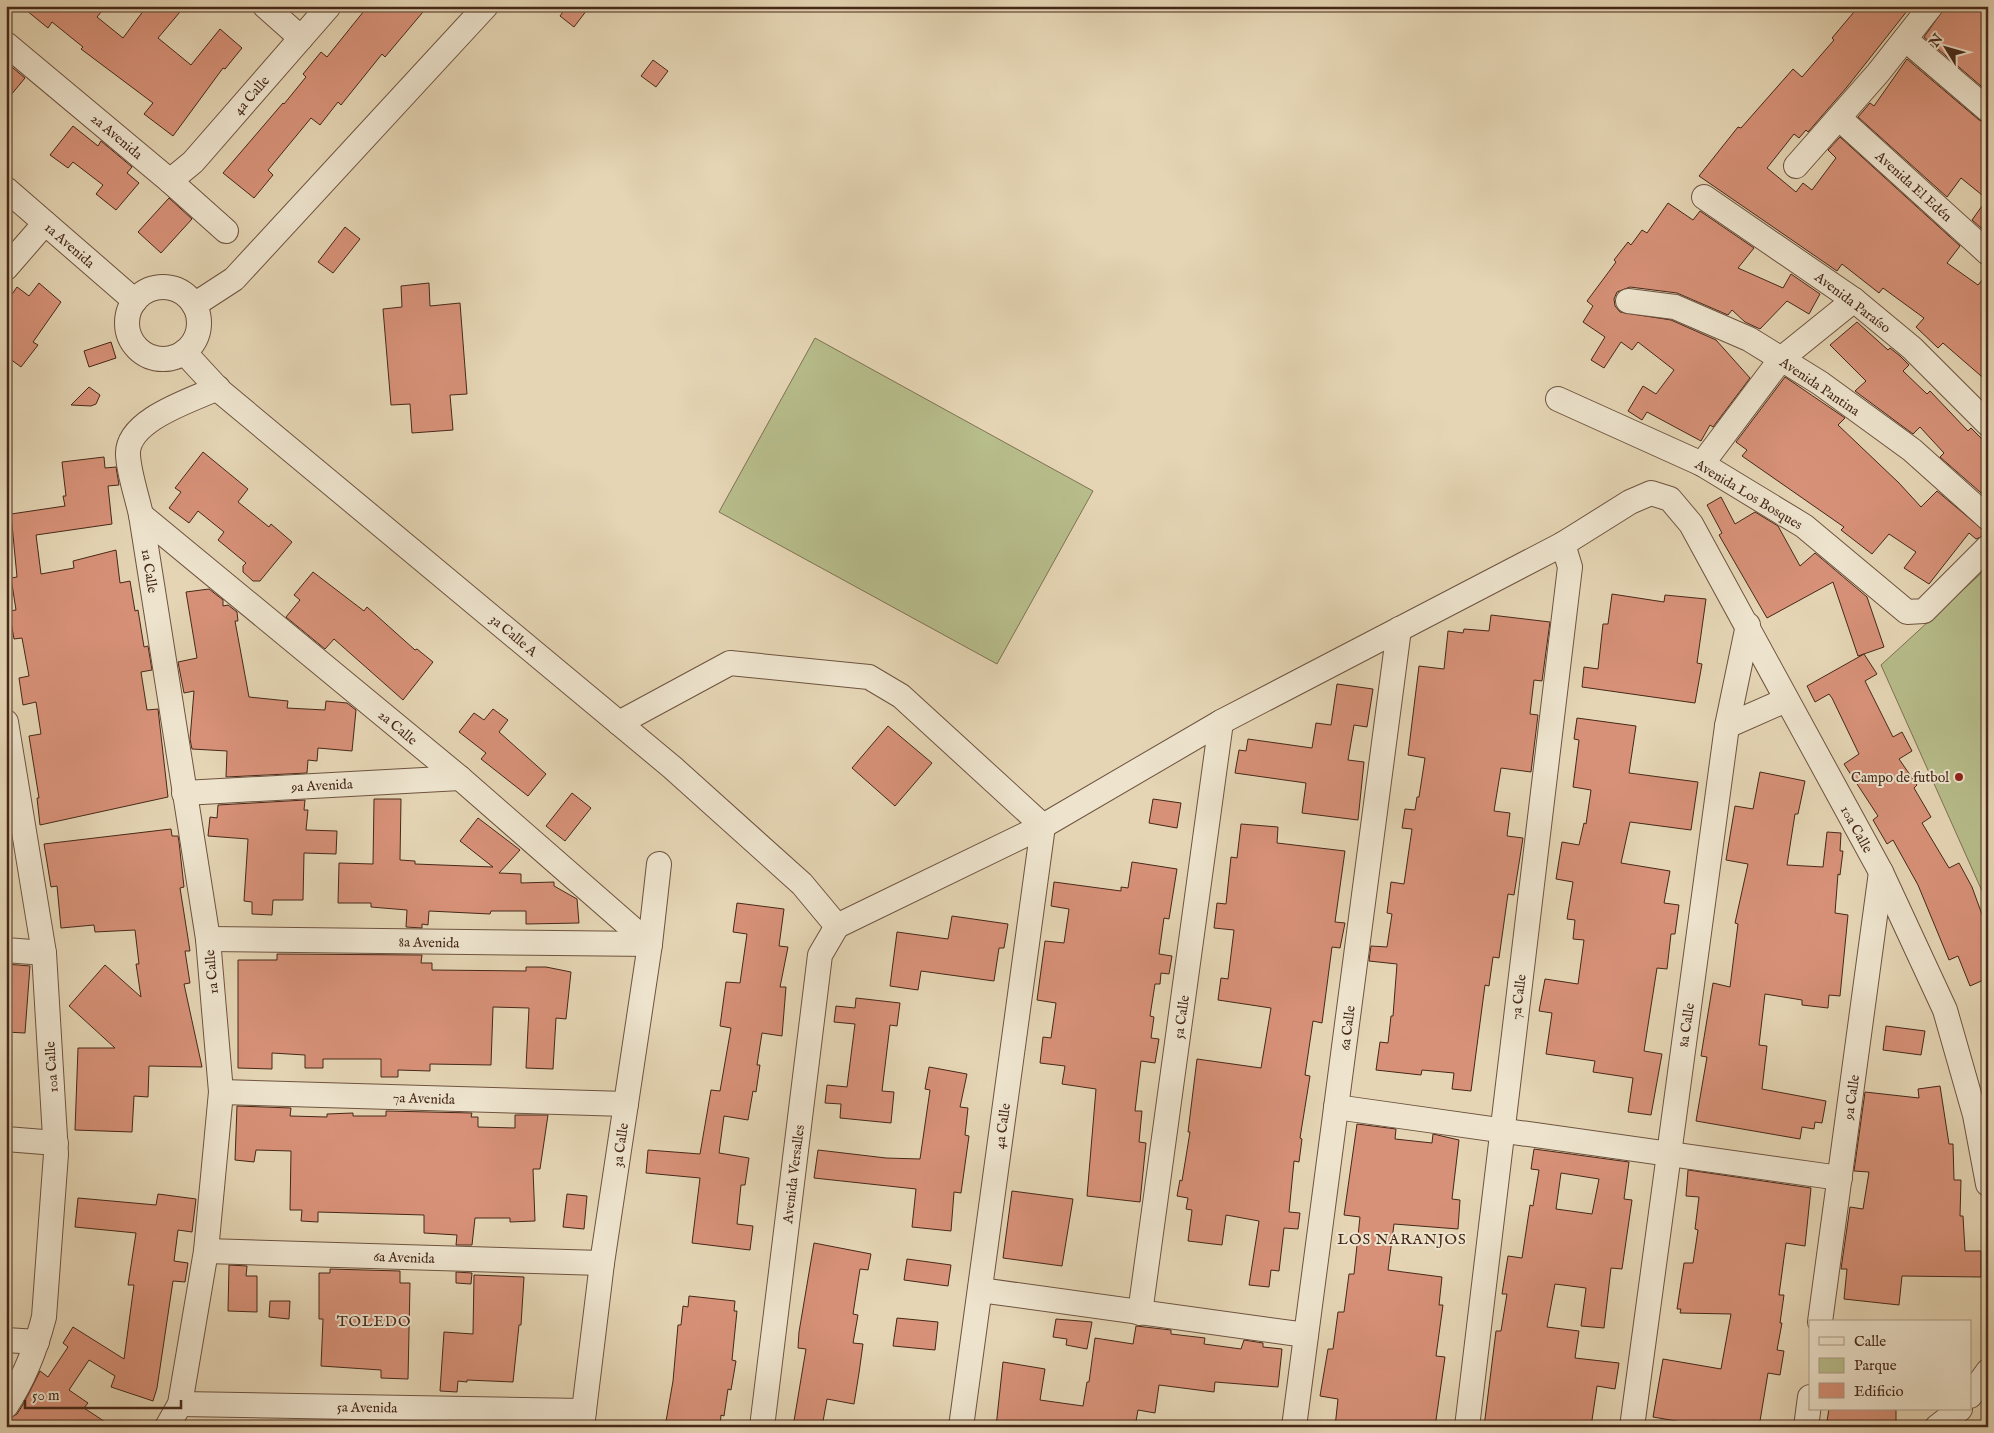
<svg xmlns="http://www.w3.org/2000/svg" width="1994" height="1433" viewBox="0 0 1994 1433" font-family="'IM FELL English',serif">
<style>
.green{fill:#b7bd8b;stroke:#7e7252}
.building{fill:#d79178;stroke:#462818;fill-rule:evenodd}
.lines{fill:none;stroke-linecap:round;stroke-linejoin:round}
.minor-casing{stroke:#6e533f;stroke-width:26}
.minor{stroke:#eee4ce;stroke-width:24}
.poi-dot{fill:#8f2418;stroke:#eee4ce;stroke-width:2}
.labels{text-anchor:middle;stroke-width:4;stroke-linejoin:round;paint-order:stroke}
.street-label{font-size:14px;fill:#462818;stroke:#eee4ce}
.poi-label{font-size:14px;fill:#462818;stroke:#eee4ce;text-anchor:end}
.neighbourhood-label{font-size:15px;letter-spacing:1px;fill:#462818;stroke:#eee4ce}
</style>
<rect width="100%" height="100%" fill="#e5d5b4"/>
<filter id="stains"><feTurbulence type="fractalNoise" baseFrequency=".004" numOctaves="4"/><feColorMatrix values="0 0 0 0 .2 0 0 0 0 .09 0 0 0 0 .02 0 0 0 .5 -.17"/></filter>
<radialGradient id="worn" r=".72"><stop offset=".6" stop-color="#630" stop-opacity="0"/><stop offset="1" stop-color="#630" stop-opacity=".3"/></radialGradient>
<g class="green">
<path d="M815,338l278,153 -96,173 -278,-152z"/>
<path d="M1988,567v321l-6,3 -101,-226z"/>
</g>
<g class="building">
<path d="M21,6h85l-9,11 26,21 24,-32h38l-27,32 33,27 29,-36 22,19 -17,21 -2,-1 -50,68 -29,-22 9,-11 -72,-54 2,-2 -31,-25 -4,6z"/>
<path d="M368,6h60l-43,51 -3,-3 -41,51 -3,-3 -18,23 -9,-7 -43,52 5,5 -19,23 -31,-25 60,-70 1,1 22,-27 -3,-3 18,-22 6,5z"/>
<path d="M567,6h23l-16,21 -14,-11z"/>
<path d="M1859,6h52l-64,81 -39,45 -2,-2 -7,8 -5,-4 -27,34 29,24 7,-9 9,7 24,-32 -8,-8 12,-13 120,109 -13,17 31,22 10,-12v109l-45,-39 -5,5 -22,-21 8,-9 -41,-30 -4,5 -37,-29 -5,7 -138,-95 39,-49 3,1 52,-59 9,8 32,-37 -2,-2z"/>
<path d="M1946,6h42v86l-64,-55z"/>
<path d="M1907,59l72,61 9,3v111l-16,-14 15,-21 -26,-21 -14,19 -89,-80 12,-14 4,3z"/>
<path d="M653,60l15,11 -12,16 -15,-11z"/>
<path d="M7,63l18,15 -19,23v-37z"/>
<path d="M73,126l25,20 3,-5 31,26 -5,6 12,10 -23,27 -20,-16 7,-9 -30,-23 -5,6 -18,-13z"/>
<path d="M169,198l23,21 -31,34 -23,-21z"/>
<path d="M1668,203l25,17 7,-9 54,37 -16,20 45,20 8,-14 29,20 -11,20 -22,-13 -27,28 -15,-7 -13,-12 -4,5 -51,-22 -47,-6 -13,5 -3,7 1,7 5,6 51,8 45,20 34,38 -37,49 -3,-2 -9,16 -54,-29 -5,8 -14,-9 15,-25 13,8 18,-24 -36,-28 -6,8 -11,-8 -17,26 -13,-8 14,-23 -22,-15 10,-16 -6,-5 29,-39 -2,-2 14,-18 3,3 11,-15 5,3z"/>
<path d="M345,227l15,12 -27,34 -15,-11z"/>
<path d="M39,283l22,19 -28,40 5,3 -17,22 -15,-11v-53l11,-16 12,9z"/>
<path d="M429,283l1,23 30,-3 7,91 -17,1 3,35 -41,3 -2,-29 -19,1 -8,-96 19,-2 -1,-21z"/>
<path d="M1857,322l31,28 2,-2 10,8 9,9 -6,6 24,23 3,-3 38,40 3,-3 17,17v54l-48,-42 4,-4 -24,-26 -7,7 -58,-43 11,-10 -36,-36z"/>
<path d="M111,342l5,16 -27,9 -5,-16z"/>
<path d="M1785,377l60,41 -7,7 61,58 22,24 16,-16 51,43 -12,5 -7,-6 -40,51 -25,-16 12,-16 -27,-18 -17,20 -31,-24 3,-3 -102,-71 5,-6 -11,-8z"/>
<path d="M89,387l11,8 -4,9 -5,2 -20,-1z"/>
<path d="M203,452l45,37 -10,13 31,25 2,-3 21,18 -32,39h-7l-10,-9v-6l3,-3 -28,-23 6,-8 -26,-21 -9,12 -20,-15 12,-16 -6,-4z"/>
<path d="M104,457l1,11 11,-1 3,18 -11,1 4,38 -76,11 5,39 33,-6 -1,-7 43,-11 4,33 10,-2 5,30 3,-1 6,37 4,-1 4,24 -11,2 6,38 11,-1 10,88 -128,28 -3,-27h2l-10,-62 12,-2 -5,-32 -13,3 -4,-27 10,-2 -7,-38 -8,1 -5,-28 7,-1 -5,-32 6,-1 -6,-63 54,-8 -2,-10h3l-4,-34z"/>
<path d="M1721,497l14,27 20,-12 23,14 22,40 15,-13 52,44 17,50 -26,9 -25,-74 -66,36 -48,-83 3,-2 -15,-28z"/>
<path d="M313,572l51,39 3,-4 48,43 2,-1 16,13 -30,38 -69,-61 -9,10 -39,-32 14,-17 -6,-5z"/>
<path d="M209,589l14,11v6l5,-1 9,7 1,9h-3l14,76 39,4 -1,7 38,2 1,-9 21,2 9,7 -4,41 -34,-3 -1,13 -9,-1 -1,13 -81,4 1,-26 -35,-2 -2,-10 4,-48 -10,2 -6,-31 19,-4 -11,-66z"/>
<path d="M1612,594l52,8 1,-7 41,4 -9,64 5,1 -7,39 -113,-16 2,-20 14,2 5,-45h5z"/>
<path d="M1491,615l59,7 -8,59 -8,-1 -4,34 8,1 -7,57 -30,-4 -7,43 16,2 -3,23 16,2 -9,57 -6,-1 -9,64 -6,-1 -4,29 -4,-1 -14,106 -19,-2 2,-16 -32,-3 -1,5 -45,-5 4,-28 8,1 3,-27h2l4,-52 -28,-3 2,-15 16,1 5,-33 -5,-1 4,-31 13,2 8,-55 -10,-1 3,-19 10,1 2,-13h2l6,-39 -17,-3 11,-89 25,3 4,-38 15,2 1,-4 25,2z"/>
<path d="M1864,654l13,20 -12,7 28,56 9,-5 10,19 -13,8 18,26 -3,3 17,29 -9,6 27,45 10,-5 13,24 16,44v47l-18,8 -12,-30 -9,4 -31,-75 -25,-45 -6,4 -14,-24 5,-4 -34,-52 15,-10 -27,-56 -3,-4 -14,8 -8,-16z"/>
<path d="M1337,684l36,5 -6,38 -13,-2 -6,35 16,2 -6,58 -56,-7 4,-30 -71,-10 4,-23 7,1 2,-12 64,9 4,-25 15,2z"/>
<path d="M493,709l15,11 -9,12 47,42 -18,22 -47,-37 5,-6 -27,-21 15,-19 10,7z"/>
<path d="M1577,718l59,8 -7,47 69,9 -7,48 -61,-8 -9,41 49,8 -6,32 15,2 -4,29h-4l-4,35 -10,-1 -13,83 18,3 -11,61 -23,-3 5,-34 -40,-6 2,-11 -49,-7 6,-41 -13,-2 6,-32 33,5 6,-44 -11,-1 2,-19 -8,-1 6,-37 -17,-3 6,-37 17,3 5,-22 2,1 5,-34 -18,-3 6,-47 -5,-1z"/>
<path d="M888,726l44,37 -37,43 -43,-38z"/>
<path d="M1760,772l45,9 -7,33h-3l-8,51 36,2 4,-35 14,1 -1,18h3l-3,24 -2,-1 -3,39 13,2 -8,81 -11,-1 -1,13 -26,-3v-5l-37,-6 -6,51 8,1 -5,43 64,12 -4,22 -7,-1 -1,7 -12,-2 -2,12 -104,-18 11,-64 -6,-1 12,-73 17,4 8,-63 -3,-1 13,-59 -22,-4 9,-54 18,3z"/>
<path d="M572,793l19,15 -26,33 -19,-15z"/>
<path d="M374,799h27l-1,61 15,1v3l78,3 -33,-26 18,-23 42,32 -21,23 22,1v9l33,-1v4l23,13 2,24 -53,1v-13h-35l-1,3 -61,-3 -1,14 -6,-1v4l-16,-1 1,-17 -36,-3v-4h-33l1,-40 34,1z"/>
<path d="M1153,799l28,4 -4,25 -28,-5z"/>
<path d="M305,800l-1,10h4l-2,20 31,1 -1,23 -32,-1 -1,47h-30l-1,15 -20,-1v-12l-8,-1 4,-62 -40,-3 2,-19 7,1 1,-13z"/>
<path d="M1241,824l37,3 -1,16 68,8 -10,71 10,1 -5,25 -8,-1 -10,76 -9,-2 -8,54 5,1 -10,62 2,1 -3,23 -5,-1 -5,51 11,1 -2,16 -14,-1 -5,43 -8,-1 -2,17 -20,-2 10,-64 -33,-6 -4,30 -34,-4 4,-31 -6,-1 2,-11 -11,-2 3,-16 2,1 8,-49h-2l9,-73 64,9 10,-60 -53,-8 3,-22 7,1 6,-49 -20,-2 3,-25 9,1 5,-47 6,1z"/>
<path d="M171,829l1,7h6l1,6 5,45 -4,1 10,63h-5l5,32 -6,1 18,83 -53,-1 -1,31 -14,-1 -2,36 -57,-2 3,-82h37l-46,-42 36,-41 36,32 -5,-33h3l-4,-34 -40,2 -1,-7 -33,3 -4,-42 -6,1 -7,-43z"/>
<path d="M1132,862l45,7 -8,50 -5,-1 -5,36 13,2 -3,18 -8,-1 -1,11h-5l-5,32 4,1 -3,21 8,1 -4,24 -14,-2 -6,50h7l-3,31 7,1 -6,59 -53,-6 9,-107 -34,-5 3,-18 -25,-3 3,-26 8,1 5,-35 -19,-3 8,-59 19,2 5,-34 -18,-3 3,-24 67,9v-4l7,1z"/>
<path d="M737,903l47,6 -5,37 9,1 -8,40h6l-4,49 -20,-3 -5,32h3l-4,27 -3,-1 -5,29 -24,-4 -5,37 30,5 -4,27h-4l-4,39 16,2 -3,24 -58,-7 8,-65 -54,-5 2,-23 52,4 11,-64 9,1 11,-63 -11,-2 6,-44 14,1 7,-49 -14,-2z"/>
<path d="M952,916l56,8 -4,24h-5l-5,33 -73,-10 -3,19 -28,-4 7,-54 51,7z"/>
<path d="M277,954l145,1 -1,8h11v7l94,1v-4h20l25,5 -5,47 -10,-1 -3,51 -27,-1 3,-60 -36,-1 -2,58 -61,-1v7l-32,-1v7h-17v-18h-58v9h-18v-13l-33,-2v16l-34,-1v-108h39z"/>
<path d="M6,964l24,2 -5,67 -19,-1z"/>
<path d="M856,998l44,5 -3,23 -7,-1 -8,66 12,1 -3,31 -51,-5 1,-14 -16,-1 2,-18 20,2 8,-63 -21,-2 2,-16 19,2z"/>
<path d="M1886,1026l39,5 -4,24 -38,-5z"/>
<path d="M929,1067l38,7 -7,33 8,1 -3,27 4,1 -8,57 -7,-1 -3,39 -39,-4 4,-38 -102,-11 4,-28 68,8 34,1 10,-69 -5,-1z"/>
<path d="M1940,1086l9,58h4l1,36h7l-1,36h3l2,35h16v26l-79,-1 -3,29 -55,-6 3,-30h-6l9,-62 13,2 6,-37 -15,-1 11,-79 54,6 -1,-9z"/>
<path d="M237,1106l54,2 -1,8 37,1v-3l26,-1v3h33v-5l86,2 -1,4h7v10l37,1v-13h33l-8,54h-7l2,52 -25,1v-4h-35l-3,27h-16l1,-10 -33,-2v-18l-106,-3v10l-17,-1 1,-11h-12l1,-59 -35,-1 -2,12 -19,-2z"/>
<path d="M1357,1124l39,5 -1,10 37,4 1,-9 26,6 -7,59 8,1 -2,29 -64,-5 -6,46 54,7 -3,28h4l-7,51 9,1 -10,70h-100l3,-28 -18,-3 8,-47h5l5,-37h6l5,-38h5l6,-57 -16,-2z"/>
<path d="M1534,1149l95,13 -5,37 8,1 -10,69 -11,-1 -7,60 -23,-2 5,-38 -31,-4 -8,43 32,4 -4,27 44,5 -4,26 -18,-3 -6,41h-107l12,-96h5l6,-37h-5l6,-38 14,2 8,-53 3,1 6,-36 -8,-1zM1561,1173l38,6 -7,35 -36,-5z"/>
<path d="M1688,1170l123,18 -6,58 -19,-3 -7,52h5l-4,28h2l-5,27 7,1 -4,24 -12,-2 -9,54 -46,-6 -2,6 -58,-10 10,-58 58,10 10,-55 -51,-1 1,-4h-4l7,-46h9l5,-33 -3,-1 4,-32 -13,-1z"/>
<path d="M1012,1191l61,8 -11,67 -59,-8z"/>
<path d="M158,1194l38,5 -4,33 -14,-2 -4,31 14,2 -3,19 -12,-1 -16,107 -4,13 -42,-14 4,-11 -26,-16 -20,30 19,13 -4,5 29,19h-107l2,-8 9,-5 7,-11 16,-32 8,6 20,-30 -5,-4 10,-16 51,32 10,-74h-6l8,-52 -61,-6 3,-29 78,7z"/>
<path d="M567,1194l20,2 -3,33 -21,-2z"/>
<path d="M814,1243l57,11 -3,16 -8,-1 -7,45 5,1 -5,28 10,1 -4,29 -5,31 -27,-5 -5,28h-29l13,-78 -8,-1 1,-16z"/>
<path d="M907,1259l44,6 -3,21 -44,-6z"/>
<path d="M229,1265l18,1 -1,10h11v36l-29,-1z"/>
<path d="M330,1269l70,2v12h10l-2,96 -27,-1v-8l-60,-4 2,-47h-4v-46h11z"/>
<path d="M456,1272l16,1 -1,11 -15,-1z"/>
<path d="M474,1275l50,2 -3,48h-2l-6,57 -46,-2v2l-9,-1 -1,11 -17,-1 4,-59 29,2z"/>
<path d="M689,1296l46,5 -1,10h3l-5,49 4,1 -5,29 -3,-1 -4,27 -3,-1 -1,12h-55l8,-46 5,-56h3l2,-19 5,1z"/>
<path d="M270,1301h20l-1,18 -20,-2z"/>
<path d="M897,1318l41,4 -3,28 -42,-4z"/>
<path d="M1056,1319l36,3 -5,27 -21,-4 1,-6 -14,-2z"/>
<path d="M1136,1326l35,4v4l34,4 -1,6 37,5 3,-9 19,3v4l19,2 -4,38 -63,-5 -1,10 -55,-7 -4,28 -17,-3 -3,17h-139l7,-65 42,7 -5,31 43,6 4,-24h2l6,-44 38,6z"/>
<path d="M1829,1409h67v18h-70z"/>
</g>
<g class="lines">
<g class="minor-casing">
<g id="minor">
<path d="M265,6l36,32"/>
<path d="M1905,39l83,71"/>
<path d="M6,44l164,137 56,50"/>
<path d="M1839,118l149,135"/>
<path d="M1796,166l82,-93 53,-67"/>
<path d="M170,181l23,-19 136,-156"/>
<path d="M6,189l129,112"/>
<path d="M1704,197l150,103 58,48 76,76"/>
<path d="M6,268l39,-45"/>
<circle cx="163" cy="323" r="36"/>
<path d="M1628,301l47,6 74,32 71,44 92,67 76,68"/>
<path d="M194,305l40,-26 252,-273"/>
<path d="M184,352l36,39 453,377 129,116 35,42"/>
<path d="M1558,399l144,65 102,62 103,86 17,-1 64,-64"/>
<path d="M1702,464l79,-105 73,-59"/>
<path d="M141,515l319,263 190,166"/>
<path d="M6,722l38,231 12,201 -12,163c-8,31 -20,62 -38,89"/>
<path d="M619,723l111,-60 139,14 32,19 142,130 -82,601"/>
<path d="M1727,726l59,-26"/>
<path d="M184,793l276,-15"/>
<path d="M837,926l206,-100 178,-104 342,-178 67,-42 21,-9 19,6 21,25 190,348 64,138 30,105 13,69"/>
<path d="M208,939l442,5"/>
<path d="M6,950l38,3"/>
<path d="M221,1092l405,12"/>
<path d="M1336,1107l504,71"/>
<path d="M6,1139l50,4"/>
<path d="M206,1251l396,12"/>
<path d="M980,1290l326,45"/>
<path d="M1140,1313l81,-591"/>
<path d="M1820,1322l61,-450"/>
<path d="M6,1340l31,2"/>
<path d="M1970,1396l18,-25"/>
<path d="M180,1404l404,7"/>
<path d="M167,1427l13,-23 26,-153 15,-159 -13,-153 -67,-424c-4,-19 -12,-41 -13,-60 -2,-35 64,-55 90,-67"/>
<path d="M582,1427l20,-164 48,-319 9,-80"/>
<path d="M762,1427l58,-472 17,-29"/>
<path d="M1294,1427l105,-798"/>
<path d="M1467,1427l103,-860 -7,-23"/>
<path d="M1632,1427l95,-701 21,-101"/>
<path d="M1806,1427l4,-30"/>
<path d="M1937,1427l23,-18"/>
</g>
</g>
<use href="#minor" class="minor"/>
</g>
<circle class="poi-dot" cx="1959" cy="777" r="5"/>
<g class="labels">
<g class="street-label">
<text transform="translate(251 95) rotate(-49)" y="5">4a Calle</text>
<text transform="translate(117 136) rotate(40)" y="5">2a Avenida</text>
<text transform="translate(1914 186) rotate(42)" y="5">Avenida El Edén</text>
<text transform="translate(70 245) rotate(41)" y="5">1a Avenida</text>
<text transform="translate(1853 302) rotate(37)" y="5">Avenida Paraíso</text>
<text transform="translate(1820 386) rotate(34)" y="5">Avenida Pantina</text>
<text transform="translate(1749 494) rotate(31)" y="5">Avenida Los Bosques</text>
<text transform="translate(150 571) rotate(81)" y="5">1a Calle</text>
<text transform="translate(514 635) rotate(40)" y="5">3a Calle A</text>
<text transform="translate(398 727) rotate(40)" y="5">2a Calle</text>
<text transform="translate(322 785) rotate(-3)" y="5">9a Avenida</text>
<text transform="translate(1857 829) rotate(61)" y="5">10a Calle</text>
<text transform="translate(429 942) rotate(1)" y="5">8a Avenida</text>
<text transform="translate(211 972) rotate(-95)" y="5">1a Calle</text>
<text transform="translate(1518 997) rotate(-83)" y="5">7a Calle</text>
<text transform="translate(1181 1017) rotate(-82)" y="5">5a Calle</text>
<text transform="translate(1686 1025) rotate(-82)" y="5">8a Calle</text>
<text transform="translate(1347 1028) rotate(-83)" y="5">6a Calle</text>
<text transform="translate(51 1067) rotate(-94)" y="5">10a Calle</text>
<text transform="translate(1851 1097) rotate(-82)" y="5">9a Calle</text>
<text transform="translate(424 1098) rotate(2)" y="5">7a Avenida</text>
<text transform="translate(1002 1126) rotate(-82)" y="5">4a Calle</text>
<text transform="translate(620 1145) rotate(-82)" y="5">3a Calle</text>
<text transform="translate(793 1174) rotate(-83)" y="5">Avenida Versalles</text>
<text transform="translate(404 1257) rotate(2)" y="5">6a Avenida</text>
<text transform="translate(367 1407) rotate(1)" y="5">5a Avenida</text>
</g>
<g class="poi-label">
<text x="1949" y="782">Campo de futbol</text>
</g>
<g class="neighbourhood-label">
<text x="1402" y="1244">LOS NARANJOS</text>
<text x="374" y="1326">TOLEDO</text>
</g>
</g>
<rect width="1994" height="1433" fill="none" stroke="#e5d5b4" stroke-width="25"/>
<rect x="8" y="8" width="1979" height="1418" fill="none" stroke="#462818" stroke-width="2.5"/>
<rect x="12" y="12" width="1969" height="1408" fill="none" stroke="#462818"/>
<rect x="1809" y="1320" width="162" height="90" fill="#eee4ce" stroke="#ab9985"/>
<rect x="1819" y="1337" width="25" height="8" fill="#eee4ce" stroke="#ab9985"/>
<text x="1854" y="1346" font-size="15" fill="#462818">Calle</text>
<rect x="1819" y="1358" width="25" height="15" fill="#b7bd8b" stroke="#ab9985"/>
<text x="1854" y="1370" font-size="15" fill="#462818">Parque</text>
<rect x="1819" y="1383" width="25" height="15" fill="#d79178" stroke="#ab9985"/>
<text x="1854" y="1396" font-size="15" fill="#462818">Edificio</text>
<g transform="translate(1946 48) rotate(307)" stroke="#eee4ce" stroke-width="4" paint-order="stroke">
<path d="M0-4L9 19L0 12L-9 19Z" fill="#462818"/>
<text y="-8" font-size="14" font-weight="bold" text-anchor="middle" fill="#462818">N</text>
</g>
<path d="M25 1400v8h156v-8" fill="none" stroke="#462818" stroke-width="2.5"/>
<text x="32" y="1400" font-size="15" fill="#462818" stroke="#eee4ce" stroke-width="4" paint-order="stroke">50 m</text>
<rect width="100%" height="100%" filter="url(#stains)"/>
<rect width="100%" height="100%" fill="url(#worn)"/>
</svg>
